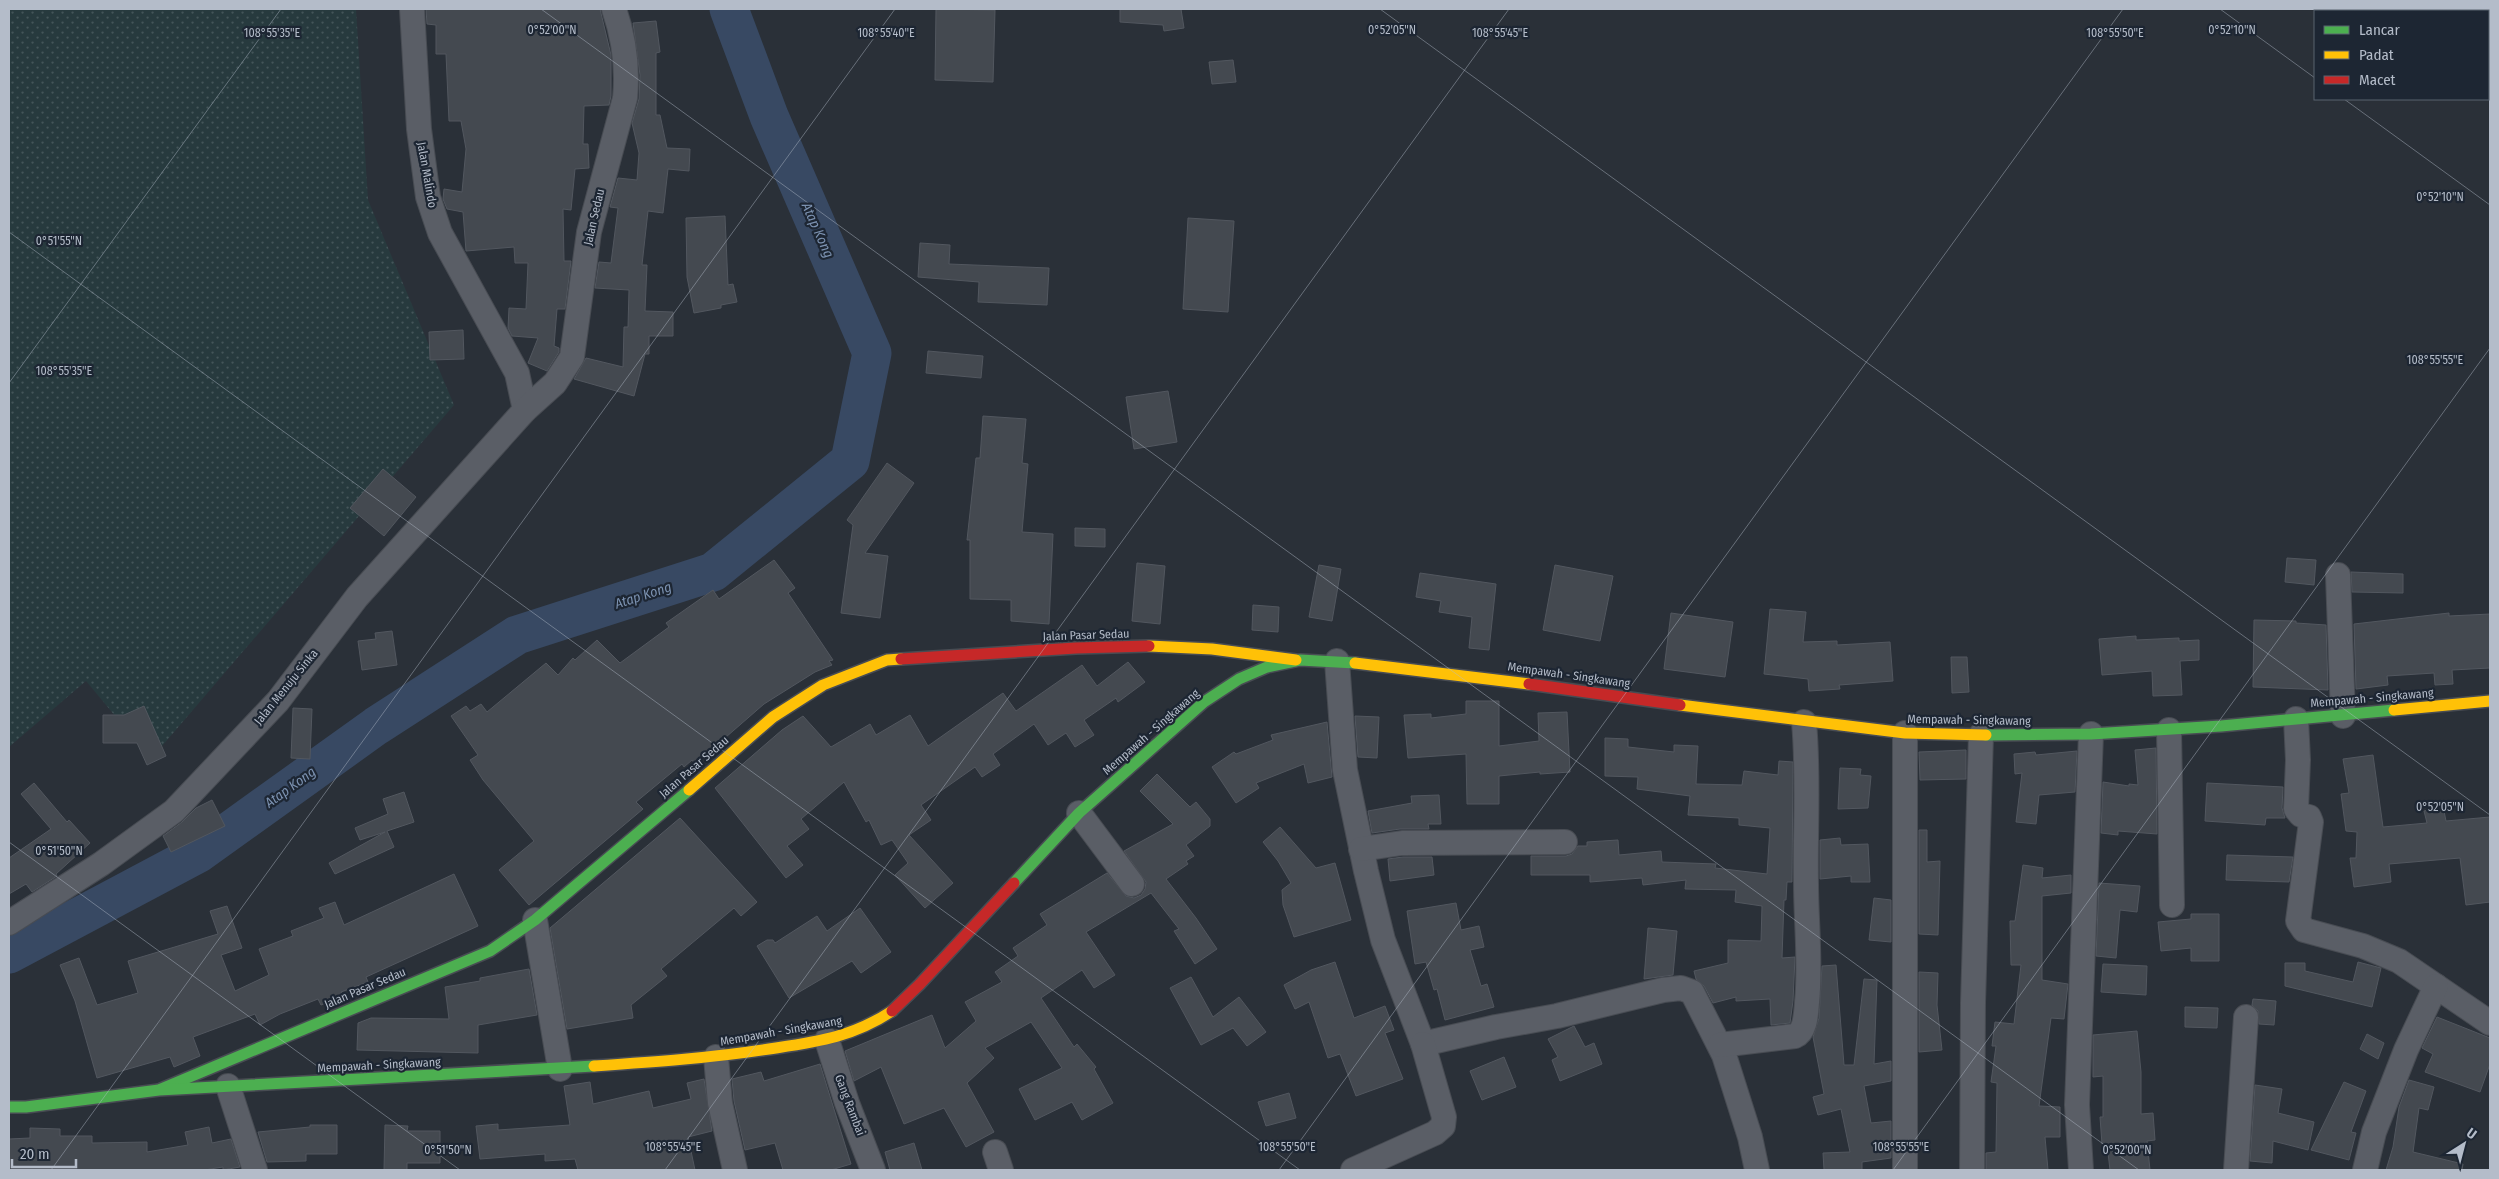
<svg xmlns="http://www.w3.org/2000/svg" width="2499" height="1179" viewBox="0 0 2499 1179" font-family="'Fira Sans Condensed',sans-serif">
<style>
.grass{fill:url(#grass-dots)}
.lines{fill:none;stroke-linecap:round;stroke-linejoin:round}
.river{stroke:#384963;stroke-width:39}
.building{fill:#444950;stroke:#52575f}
.street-casing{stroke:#484c53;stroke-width:26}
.fast-casing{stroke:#484c53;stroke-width:14}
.slow-casing{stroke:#484c53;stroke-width:14}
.jam-casing{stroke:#484c53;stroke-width:14}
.street{stroke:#5a5e66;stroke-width:24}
.fast{stroke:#4caf50;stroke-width:11}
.slow{stroke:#ffc107;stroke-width:11}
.jam{stroke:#c62828;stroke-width:11}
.ticks{fill:none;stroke:#b4bcc9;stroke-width:1;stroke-opacity:0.45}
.labels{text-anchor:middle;stroke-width:4.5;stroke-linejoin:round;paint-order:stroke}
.street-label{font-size:12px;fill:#b4bcc9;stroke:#1d2633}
.water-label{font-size:14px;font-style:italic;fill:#7c92b1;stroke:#1d2633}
.ticks-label{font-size:12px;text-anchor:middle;fill:#b4bcc9;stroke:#1d2633;stroke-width:4.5;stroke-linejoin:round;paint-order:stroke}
</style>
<defs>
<pattern id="grass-dots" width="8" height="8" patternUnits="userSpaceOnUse" patternTransform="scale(1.25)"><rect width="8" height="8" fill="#273a3e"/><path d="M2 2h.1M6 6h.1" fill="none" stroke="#445559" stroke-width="1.8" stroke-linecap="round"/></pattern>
</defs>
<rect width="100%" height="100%" fill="#2a3038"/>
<path class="grass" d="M9,9h347l12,191 86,205 -303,354 -65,-78 -77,66z"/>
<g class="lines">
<path class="river" d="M9,954l190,-101 177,-127 141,-91 196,-63 137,-111 22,-108 -103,-237 -40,-107"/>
</g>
<g class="building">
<path d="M426,9h174l11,46v41l-2,9 -25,1 -1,38h5l1,24 -14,1 -4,41 -8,-1 1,52h7l-6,48h-8l-3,37 5,2v4l-12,19 -19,-8 10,-25 -26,-2 -4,-8 1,-20 17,1 2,-46h-13l-1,-16 -48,4 -3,-39 -16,-3 -4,-10 1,-10 18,3 4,-43 -5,-28h-12l-3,-67h-10v-29l-9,-1z"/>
<path d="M936,9l59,1 -2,72 -58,-2z"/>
<path d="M1120,9h61l3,19 -20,3 -1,-6 -43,-3z"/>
<path d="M656,21l4,31 -4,1v62h4l7,33 23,1 -1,22 -21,-2 -5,44 -15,-2 -6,54h5l-2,46 28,1v24h-24v18h-4l-11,42 -60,-17 12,-21 37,9 1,-40h4l1,-37 -34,-2 4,-26 12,1 7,-55 -8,-1 8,-29 19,2 2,-27 -7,-30 7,-24 1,-24 -7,-52z"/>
<path d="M1233,60l3,22 -24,2 -3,-22z"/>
<path d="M725,216l3,69 5,-1 4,18 -16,3v3l-27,5 -7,-36 -1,-59z"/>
<path d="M1188,218l46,3 -6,91 -45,-3z"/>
<path d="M920,243l30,2 -1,19 100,4 -2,37 -69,-3 1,-20 -61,-5z"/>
<path d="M463,330l1,29 -34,1 -1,-28z"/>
<path d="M928,351l55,5 -2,22 -55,-5z"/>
<path d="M1168,391l9,51 -43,7 -8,-52z"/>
<path d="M983,416l43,3 -4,44 6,1 -6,68 31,2 -4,90 -38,-3v-21l-41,-1v-59h-3l9,-82h4z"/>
<path d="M887,463l27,20 -49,70 23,3 -8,62 -39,-5 12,-88 -6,-5z"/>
<path d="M383,469l33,28 -32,39 -34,-28z"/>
<path d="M1075,528l30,1v18l-30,-1z"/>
<path d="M2287,558l29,2 -2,25 -29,-3z"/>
<path d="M774,560l21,28 -7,5 45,67 -4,1 3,4 -17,7 -51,32 -69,60 -3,-4 -8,7 -2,-3 -46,38 7,7 -114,96 -30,-35 35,-29 -51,-61 -13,-20 8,-5 -27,-39 15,-10 4,5 11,-7 6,8 59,-49 12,12 15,-17 2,2 22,-20 23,23 49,-36 -3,-4 47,-33 6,9z"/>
<path d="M1137,563l28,3 -5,58 -28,-3z"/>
<path d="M1319,565l22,4 -9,52 -23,-4z"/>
<path d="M1555,565l58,11 -13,65 -57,-11z"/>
<path d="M2351,572l52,2v19l-51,-1z"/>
<path d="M1420,573l76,11 -7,66 -20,-2 3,-31 -33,-5 2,-11 -25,-4z"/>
<path d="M1253,605l26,2 -1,25 -26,-2z"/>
<path d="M1770,609l36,3 -3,30 34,-1v4l53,-3 3,39 -54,4 1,4 -31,2 -1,-12 -44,-5z"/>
<path d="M1671,613l62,9 -8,55 -61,-8z"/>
<path d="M2449,613v3l41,-2v54l-38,2 1,14 -18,1 -1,-12 -47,3 1,9 -32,4 -2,-65z"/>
<path d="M2254,620l42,1v2l30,2 2,65 -75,-3z"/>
<path d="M392,631l5,34 -35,5 -4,-29 18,-2 -1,-6z"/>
<path d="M2136,636v4l43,-2v3l20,-1v20l-19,1 2,34 -29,1 -1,-25 -50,4 -3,-36z"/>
<path d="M1951,657h16l2,35 -17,1z"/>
<path d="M1128,662l17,20 -27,20 -2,-4 -32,22 10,15 -19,12 -9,-14 -18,12 -14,-21 -41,30 7,11 -18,12 -7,-10 -54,38 10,15 -22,15 44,48 -28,25 -30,-33 13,-12 -16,-23 -11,5 -12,-25 -3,2 -22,-40 -43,37 8,10 -22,17 16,19 -17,13 -71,-90 67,-58 21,-14 28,31 39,-23 6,11 34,-20 18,31 75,-53 13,18 66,-46 15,21z"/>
<path d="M1466,701h33v45l40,-5 -1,-28 29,-1 3,60 -30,2v-2l-41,4v28h-32l-1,-50 -58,4 -4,-43 27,-1v4l35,-4z"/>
<path d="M144,706l22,50 -19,9 -10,-22h-34v-28h21z"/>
<path d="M293,708l19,1 -2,50 -19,-1z"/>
<path d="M1355,716l24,1 -2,41 -19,-1z"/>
<path d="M1327,722l5,55 -24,6 -4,-19 -48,19 3,5 -23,15 -24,-36 22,-15 2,2 37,-14 -2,-5z"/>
<path d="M1605,738l23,1v8l46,5v-7l24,1 -2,38 46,1 2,-14 34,4 1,-14 14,1 -1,120h-5l-1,18h-2l-2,58 13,-1 -2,44 -3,22 -19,2 -1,-26 -34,2v-4l-23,6 -9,-17 -8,-7 -2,-8 34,-8v-23l33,1 1,-35 -27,-4 1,-12 -51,-1 1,-9 -43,5 -1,-7 -52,4v-7h-59v-19h35l6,-2 6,-8h9v-4l31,-2 1,15 42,-4 1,11 54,2 -1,4 52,6 3,-46 -31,-3v-7l-51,-3 2,-19 -53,-7 1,-12 -33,-1z"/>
<path d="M2156,748l1,86 -39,-3v4l-17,-2 2,-51 26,4v-2l9,1 -3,-35z"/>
<path d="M1966,750v29l-46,1 -1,-28z"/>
<path d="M2077,751l-2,41 -36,3 -3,29 -20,-2 6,-49 -7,1 -1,-20 21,-2 1,3z"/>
<path d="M2373,755l10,72 44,-4 -3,-12 19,-5 3,15 44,-4v85l-24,3 -6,-47 -71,6 2,18 -37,5 -4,-29h6l1,-26 -11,-1 -5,-37 8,-1 -6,-34z"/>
<path d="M1840,768l21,1 -1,6 11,1 -3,32 -30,1z"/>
<path d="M1157,774l33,33 6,-5 14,17v7l-24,19 8,11 -8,5 2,3 -22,15 30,39 21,31 -22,15 -21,-33 5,-2 -28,-36 -65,39 29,43 -21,13 -12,-18 -41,28 33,49 3,-3 19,23 -2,2 19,34 -31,17 -10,-18 -37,18 -16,-31 43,-21 -31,-46 -46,26 9,10 -27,25 27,49 -28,15 -22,-39 -40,16 -23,-57 -27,14 -9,-30 87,-36 13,33 31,-27 -11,-19 37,-20 -7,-10 23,-16 -5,-8 34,-23 -7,-11 67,-41 19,23 8,2 7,-3 4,-6 1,-7 -22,-31 49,-27 -33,-33z"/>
<path d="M34,783l33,39 2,-2 21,23 -34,31 1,2 -25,16 -6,-8 -17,10v-36l42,-29 -30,-35z"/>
<path d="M2207,783l76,4 -1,21 3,10h-19l-1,7 -60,-4z"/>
<path d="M404,792l10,30 -27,9 7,16 -59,27 -6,-11 56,-31 -25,8 -5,-12 33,-14 -5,-15z"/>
<path d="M1439,795l2,29h-13l1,5h-29l-28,4 -4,-22 44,-8 -1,-7z"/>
<path d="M212,800l13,26 -54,26 -8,-16 19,-14 14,-14z"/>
<path d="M680,818l77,84 -16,14 -7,-8 -73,61 6,7 -36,29 2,13 -66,11 -17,-101z"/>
<path d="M1280,827l36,41 19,-5 16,57 -57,17 -11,-32 -1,-15 9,-7 -13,-22 -15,-19z"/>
<path d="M1919,830h8v32l13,-1 -2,74 -19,-1z"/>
<path d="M1840,838l1,7 27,-1 2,38h-19v-6l-31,3v-39z"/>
<path d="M2227,855l66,2 -4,25 -63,-2z"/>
<path d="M1403,857h29l2,18 -44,6 -2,-22z"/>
<path d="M2023,865l20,3 -1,10 29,-3v18l-29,3v84l26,4 -4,35 -13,-1 -12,88 21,1v30h-15l3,33h-62v-17l10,-1 1,-69 -6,-1 5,-36h-4l3,-24 19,2 7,-59h-10l-1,-44h5z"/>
<path d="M454,874l24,52 -112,51 2,5 -27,10 2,4 -22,9 -3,-6 -38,15 -20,11 -5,-11 -62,23 7,19 -26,11 -4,-10 -73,21 -22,-77 -15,-36 19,-7 18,47 41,-12 -10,-32 90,-27 -8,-23 17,-5 15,42 -21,7 14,36 34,-16 -10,-26 34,-13 -2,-5 33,-13 -5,-10 16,-6 9,23z"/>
<path d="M2099,883l41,3 -3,26 -17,-2 -4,48 -20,-2z"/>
<path d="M1874,898l17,2v42l-22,-2z"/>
<path d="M1456,903l5,27 18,-4 5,21 -14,3 11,36 6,-2 7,23 -49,13 -8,-31 -3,1 -8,-28 -11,2 -8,-53z"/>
<path d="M860,908l31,44 -30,21 -9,-12 -63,37 -32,-52 10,-6h6l2,3 42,-27 10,15z"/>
<path d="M2191,914h28v47h-28v-13l-30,3 -3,-29 33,-3z"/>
<path d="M1648,928l29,3 -4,44 -29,4z"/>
<path d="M1335,962l19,56 31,-12 9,24 -9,3 18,46 -47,17 -16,-42 -12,4 -19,-56 -14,7 -11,-24 27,-15z"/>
<path d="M2358,962l23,6 -9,39 -87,-21v-23h20v8l48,11z"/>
<path d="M2103,964l44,2 -1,29 -45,-3z"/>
<path d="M1836,965l8,100h10l10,-86 13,1 -3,84 17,-3v20l-27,5 7,37 20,-2v37l-29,4v8h-38l-1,-17 27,-1 -9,-43 -23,6 -5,-18 11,-3 -11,-57 6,-19 3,-52z"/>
<path d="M529,969l8,46 -59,10v28l-121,-3 1,-27 13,-5 78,1 -4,-32 35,-6v-3z"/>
<path d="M1919,972l19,1 -1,32 5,45 -23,2z"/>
<path d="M1191,977l22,40 26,-20 27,35 -19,14 -14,-18 -32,17 -31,-57z"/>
<path d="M2253,999l23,2 -2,24 -15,-1 -1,-13 -6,-6z"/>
<path d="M2185,1007l33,1 -1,20 -32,-1z"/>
<path d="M2437,1017l53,21v26l-10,28 -55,-20 8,-18 -11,-6z"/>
<path d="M1574,1026l11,21 9,-4 8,21 -42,17 -8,-21 6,-3 -10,-18z"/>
<path d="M2137,1031l4,41v42l12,-1 2,27 -8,1 3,29h-40l-3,-26h-5l-2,-27h3v-41l-10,1v-42z"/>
<path d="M2367,1034l17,9 -6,16 -18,-10z"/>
<path d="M1504,1057l12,30 -34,13 -12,-29z"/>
<path d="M820,1064l31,100 -20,6h-48l-8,-27 -30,7 -11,-49 -2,-22 29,-7 3,9z"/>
<path d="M704,1079l8,52 -24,6 7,33h-117l-3,-11 -30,2v-7l-65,5 -4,-33 22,-2v6l72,-5 -6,-39 26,-4 3,22 56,-13 4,17 38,-9 -4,-16z"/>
<path d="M2409,1080l25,7 -6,23 -9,-2 -6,44 50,12 -1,6h-76l7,-23 6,-40z"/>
<path d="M2344,1082l22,9 -15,41 5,1 -7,27 -38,-10z"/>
<path d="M2255,1085l27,4 -4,24 36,9 -6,28 -35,-9 -1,22 -22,-2z"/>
<path d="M1289,1093l7,25 -30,8 -8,-24z"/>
<path d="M310,1125h27v29h-31v7l-39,1 -9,-30 52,-5z"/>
<path d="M385,1125l23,1 -1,5h33v32h-33v7h-23z"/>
<path d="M209,1127l3,16 19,-4 9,28 -17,3v-3l-19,3h-195v-31l21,-1v-10l30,1v7h32v7l55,-1v10l41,-7 -3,-13z"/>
<path d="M914,1143l8,27h-32l-5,-18z"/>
</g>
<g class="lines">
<g class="street-casing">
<g id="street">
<path d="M412,9l7,120 9,68 12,36 77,140 8,37"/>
<path d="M2338,575l5,141"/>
<path d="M1337,661l8,109 21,101 17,69 40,104 73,-17 61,-11 106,-26 18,-2 11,4 3,6 29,57 26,82 7,33"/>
<path d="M2296,719l2,41 -2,49 5,6 8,2 2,5 -13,99 6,9 59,16 36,15 91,62"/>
<path d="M2169,730l3,175"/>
<path d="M1079,813l53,71"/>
<path d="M1361,849l41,-6 163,-1"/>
<path d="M535,920l25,149"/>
<path d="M9,923l92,-59 73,-53 104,-110 79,-104 168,-187 30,-27 17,-26 17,-125 36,-134c3,-30 -1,-60 -11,-89"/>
<path d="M827,1040l20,63 26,67"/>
<path d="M1720,1045l75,-9c11,-5 11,-23 12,-34 4,-39 -1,-80 -1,-119 -1,-54 3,-107 -2,-161"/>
<path d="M716,1057l4,46 15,67"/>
<path d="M228,1086l27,84"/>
<path d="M995,1152l6,18"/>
<path d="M1353,1170l82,-37 8,-7 1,-9 -21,-73"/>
<path d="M1905,1170v-437"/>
<path d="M1972,1170l1,-167 8,-268"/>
<path d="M2081,1170l-4,-65 14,-371"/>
<path d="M2236,1170l10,-153"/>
<path d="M2365,1170l9,-38 32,-82 30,-64"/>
</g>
</g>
<g class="fast-casing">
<g id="fast">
<path d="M1986,735l105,-1 130,-8 173,-16"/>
<path d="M1014,883l65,-70 125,-111 35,-23 28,-12 33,-7 55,3"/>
<path d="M161,1089l329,-138 45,-31 154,-130"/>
<path d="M9,1107h17l133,-17 435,-24"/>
</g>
</g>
<g class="slow-casing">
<g id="slow">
<path d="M1149,646l63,3 84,11"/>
<path d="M1355,663l174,21"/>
<path d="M1680,705l225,28 81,2"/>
<path d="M2394,710l96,-9"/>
<path d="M689,790l84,-73 50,-32 64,-25 14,-1"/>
<path d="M594,1066c59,-4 117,-8 175,-17 46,-7 82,-11 123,-38"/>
</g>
</g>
<g class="jam-casing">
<g id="jam">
<path d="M901,659l175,-11 73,-2"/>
<path d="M1529,684l151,21"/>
<path d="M892,1011l28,-27 94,-101"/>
</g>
</g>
<use href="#street" class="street"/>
<use href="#fast" class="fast"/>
<use href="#slow" class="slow"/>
<use href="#jam" class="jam"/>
</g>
<path class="ticks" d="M541,9l1598,1161M1380,9l1110,806M2220,9l95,69M2344,99l146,106M9,232l1291,938M9,383l272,-374M9,842l451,328M51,1170l844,-1161M665,1170l844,-1161M1279,1170l844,-1161M1893,1170l597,-822"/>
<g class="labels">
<g class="street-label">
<text transform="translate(427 175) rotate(80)" y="4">Jalan Malindo</text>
<text transform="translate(594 217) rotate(-77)" y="4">Jalan Sedau</text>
<text transform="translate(1086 635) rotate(-2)" y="4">Jalan Pasar Sedau</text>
<text transform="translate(1569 675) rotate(8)" y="4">Mempawah - Singkawang</text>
<text transform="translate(286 687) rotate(-51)" y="4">Jalan Menuju Sinka</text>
<text transform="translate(2372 698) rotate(-5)" y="4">Mempawah - Singkawang</text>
<text transform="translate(1969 720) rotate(1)" y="4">Mempawah - Singkawang</text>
<text transform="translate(1151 732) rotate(-41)" y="4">Mempawah - Singkawang</text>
<text transform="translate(694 767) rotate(-41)" y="4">Jalan Pasar Sedau</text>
<text transform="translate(365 988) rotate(-23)" y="4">Jalan Pasar Sedau</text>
<text transform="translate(781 1031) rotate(-10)" y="4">Mempawah - Singkawang</text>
<text transform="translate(379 1065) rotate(-3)" y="4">Mempawah - Singkawang</text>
<text transform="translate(850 1105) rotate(69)" y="4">Gang Rambai</text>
</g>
<g class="water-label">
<text transform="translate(818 230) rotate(66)" y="5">Atap Kong</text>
<text transform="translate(643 595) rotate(-18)" y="5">Atap Kong</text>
<text transform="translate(290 787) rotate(-36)" y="5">Atap Kong</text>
</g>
</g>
<g class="ticks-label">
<text x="2232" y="34">0°52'10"N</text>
<text x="552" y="34">0°52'00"N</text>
<text x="1392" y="34">0°52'05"N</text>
<text x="272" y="37">108°55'35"E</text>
<text x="886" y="37">108°55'40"E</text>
<text x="1500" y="37">108°55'45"E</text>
<text x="2115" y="37">108°55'50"E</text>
<text x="2440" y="201">0°52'10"N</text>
<text x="59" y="245">0°51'55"N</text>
<text x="2435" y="364">108°55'55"E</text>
<text x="64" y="375">108°55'35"E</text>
<text x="2440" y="811">0°52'05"N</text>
<text x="59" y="855">0°51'50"N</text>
<text x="673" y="1151">108°55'45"E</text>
<text x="1287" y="1151">108°55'50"E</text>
<text x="1901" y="1151">108°55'55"E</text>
<text x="448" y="1154">0°51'50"N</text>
<text x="2127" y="1154">0°52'00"N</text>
</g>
<rect width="2499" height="1179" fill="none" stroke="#b4bcc9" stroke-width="20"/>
<rect x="2314" y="10" width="175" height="90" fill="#1d2633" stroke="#59626f"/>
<rect x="2324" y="26" width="25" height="8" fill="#4caf50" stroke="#59626f"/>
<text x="2359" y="35" font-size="15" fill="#b4bcc9">Lancar</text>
<rect x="2324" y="51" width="25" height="8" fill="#ffc107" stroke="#59626f"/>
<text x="2359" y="60" font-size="15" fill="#b4bcc9">Padat</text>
<rect x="2324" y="76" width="25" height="8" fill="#c62828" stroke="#59626f"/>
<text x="2359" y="85" font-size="15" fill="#b4bcc9">Macet</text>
<g transform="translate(2464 1144) rotate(36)" stroke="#1d2633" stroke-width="4" paint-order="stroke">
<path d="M0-4L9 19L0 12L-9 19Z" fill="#b4bcc9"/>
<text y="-8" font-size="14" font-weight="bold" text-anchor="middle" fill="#b4bcc9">U</text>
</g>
<path d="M12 1159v8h64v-8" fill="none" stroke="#b4bcc9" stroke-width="2.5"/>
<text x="20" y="1159" font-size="15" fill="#b4bcc9" stroke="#1d2633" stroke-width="4" paint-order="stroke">20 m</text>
</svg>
